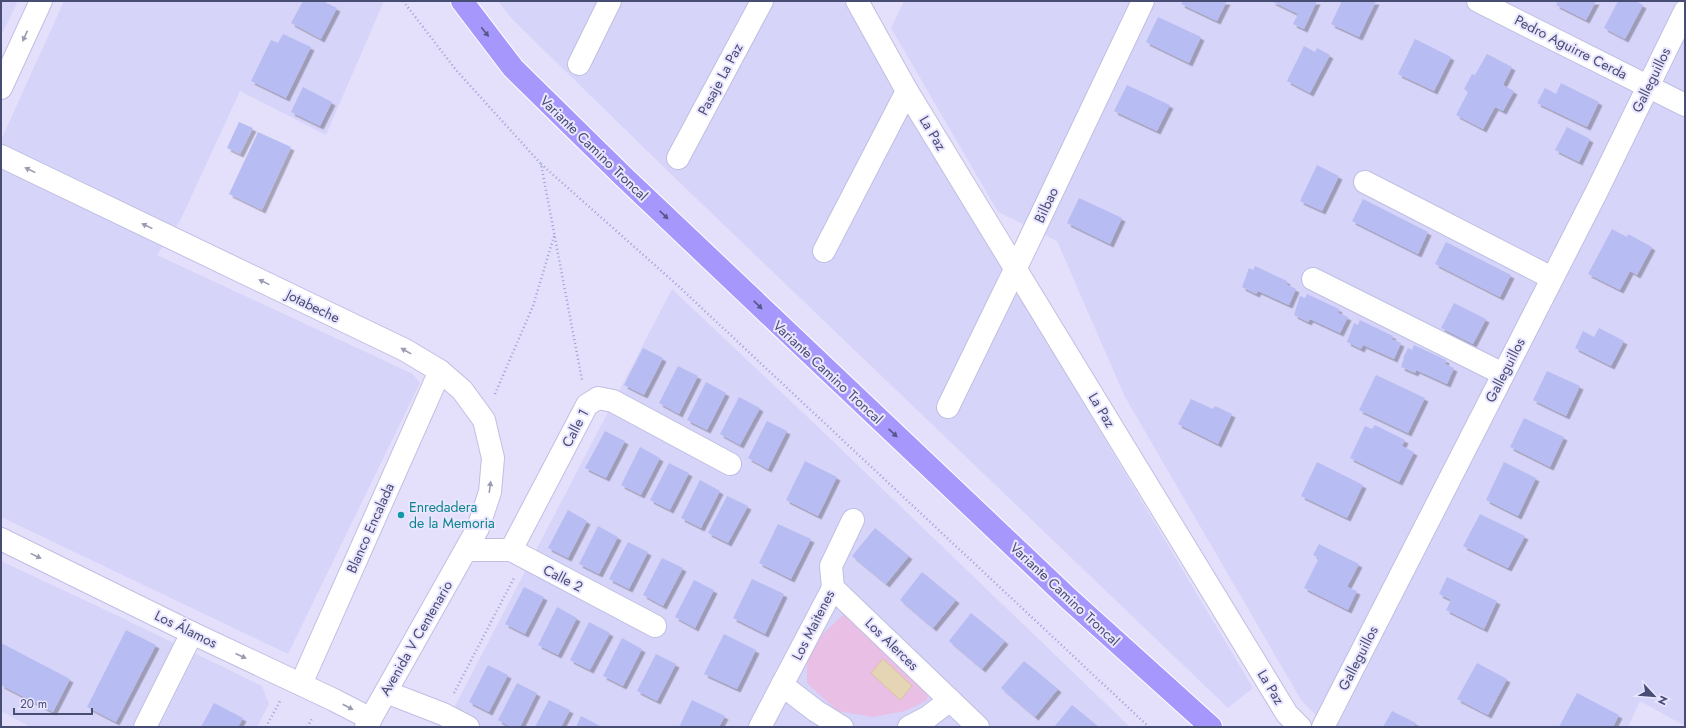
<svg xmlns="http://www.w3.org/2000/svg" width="1686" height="728" viewBox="0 0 1686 728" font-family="Jost,sans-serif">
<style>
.residential{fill:#d7d4f9}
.green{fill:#eabfe5}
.water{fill:#e6d5b5;stroke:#d7c49b}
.building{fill:#b7bcf2;filter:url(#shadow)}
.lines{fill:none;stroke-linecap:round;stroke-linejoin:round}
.minor-casing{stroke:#bfbfe2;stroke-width:24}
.major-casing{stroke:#fff;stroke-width:24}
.path{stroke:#9ba0d6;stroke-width:2.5;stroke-dasharray:1 3;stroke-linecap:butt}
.minor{stroke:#fff;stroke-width:22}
.major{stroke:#a697fc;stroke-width:22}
.oneway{fill:#555888}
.oneway2{fill:#9a9db2}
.culture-dot{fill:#0f9aa8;stroke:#eae6ff;stroke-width:1.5}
.labels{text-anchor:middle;stroke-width:4;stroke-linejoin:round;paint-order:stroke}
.street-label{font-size:14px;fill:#474d73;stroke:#eae6ff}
.culture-label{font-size:14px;fill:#0d838f;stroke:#eae6ff;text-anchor:start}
</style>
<defs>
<filter id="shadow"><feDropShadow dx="3.5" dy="3.5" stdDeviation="0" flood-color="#0004"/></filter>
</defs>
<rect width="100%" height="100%" fill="#e4e0fc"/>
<g class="residential">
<path d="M1,1h17l-17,35z"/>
<path d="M64,1h320l-58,134 -86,-44 -60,130 -23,34 256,119 7,9 -132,271 -287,-137v-377z"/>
<path d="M498,1h346l409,687 -25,20 -550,-527 -166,-162z"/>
<path d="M904,1h781v725l-45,-25 -12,26h-301l-26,-27 -176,-303 -68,-156 -59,-29 -107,-184z"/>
<path d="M672,289l144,136 314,302h-686z"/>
<path d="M1,561l109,51 152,74 7,18 -12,23h-227l-29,-16z"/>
</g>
<path class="green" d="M847,611l83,81 -4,9 -21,10 -32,6 -36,-6 -30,-28v-25l13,-21z"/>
<path class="water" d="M883,659l29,27 -12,14 -29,-27z"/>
<g class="building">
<path d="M303,1h24l-1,2 11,5 -16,31 -30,-16z"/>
<path d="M1183,1h44l-10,20 -36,-17z"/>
<path d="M1271,1h46l-13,28 -11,-5 5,-10z"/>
<path d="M1342,1h34l-17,36 -28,-13z"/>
<path d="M1558,1h38l-10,19 -30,-15z"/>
<path d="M1618,1h18l7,4 -18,34 -21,-11z"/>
<path d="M1158,17l43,20 -12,26 -43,-21z"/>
<path d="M283,34l28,13 -25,51 -35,-17 20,-41 7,3z"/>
<path d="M1415,39l36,18 -17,34 -36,-17z"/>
<path d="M1304,46l11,6 2,-4 13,7 -20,38 -23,-12z"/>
<path d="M1487,54l25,13 -9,18 11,6 -11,20 -8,-4 -12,22 -27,-14 12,-23 -4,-3 8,-15 3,1z"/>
<path d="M1561,83l38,19 -12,25 -50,-24 8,-15 11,6z"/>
<path d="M1127,85l43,20 -13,26 -43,-20z"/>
<path d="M303,87l29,15 -12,24 -29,-14z"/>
<path d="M239,122l14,6 -13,26 -13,-6z"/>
<path d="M1567,127l23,12 -11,23 -24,-12z"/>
<path d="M258,132l33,15 -29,63 -33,-16z"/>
<path d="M1317,165l22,11 -17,35 -22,-10z"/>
<path d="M1079,198l43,20 -12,26 -43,-21z"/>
<path d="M1363,199l65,33 -10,22 -66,-33z"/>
<path d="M1612,229l15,8 1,-3 24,13 -15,28 -7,-4 -10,19 -32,-16z"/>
<path d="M1446,242l65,33 -11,22 -65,-33z"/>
<path d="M1255,266l32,15 -1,3 10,5 -7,16 -31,-14 -2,3 -14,-7 7,-19 4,2z"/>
<path d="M1307,294l32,15 -1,4 10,4 -8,16 -30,-14 -2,3 -14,-7 6,-19 5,2z"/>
<path d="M1454,303l32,16 -13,25 -32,-16z"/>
<path d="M1360,320l33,16 -2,3 10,4 -7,16 -31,-14 -2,4 -14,-7 7,-19 4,2z"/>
<path d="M1599,328l25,13 -13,25 -36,-18 8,-17 11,6z"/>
<path d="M1414,345l32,15 -1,4 9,4 -7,16 -31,-14 -1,3 -14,-6 3,-9h-1l5,-10 4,2z"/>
<path d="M643,348l20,10 -19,37 -20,-10z"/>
<path d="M678,366l20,10 -19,38 -20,-11z"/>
<path d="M1547,371l33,15 -14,30 -33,-16z"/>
<path d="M1376,375l49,23 -17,35 -49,-23z"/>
<path d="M706,382l20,11 -19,37 -20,-10z"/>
<path d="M739,397l21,11 -20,37 -20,-11z"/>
<path d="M1191,399l22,10 2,-3 17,8 -14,30 -40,-20z"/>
<path d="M1524,418l40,19 -14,30 -40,-20z"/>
<path d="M767,421l20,10 -19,38 -20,-11z"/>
<path d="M1375,425l30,15 -3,6 12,6 -15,30 -49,-24 15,-32 7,3z"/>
<path d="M605,431l20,10 -19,37 -21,-10z"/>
<path d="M640,447l20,11 -19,37 -20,-10z"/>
<path d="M805,461l32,16 -19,39 -32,-16z"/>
<path d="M1317,462l46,23 -16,33 -46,-22z"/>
<path d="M1504,462l32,16 -18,38 -32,-16z"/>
<path d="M669,463l20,10 -19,37 -20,-10z"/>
<path d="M700,480l20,11 -19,37 -20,-10z"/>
<path d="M727,496l21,10 -20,37 -20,-10z"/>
<path d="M568,510l19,11 -19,37 -20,-10z"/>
<path d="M1480,514l45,22 -17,32 -45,-22z"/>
<path d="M778,524l33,15 -20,40 -32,-16z"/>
<path d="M598,526l20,11 -19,37 -20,-10z"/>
<path d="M875,528l34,28 -23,28 -34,-28z"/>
<path d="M628,542l20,10 -19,37 -20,-10z"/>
<path d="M1319,544l40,20 -12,23 10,4 -9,19 -44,-22 15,-30 -6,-3z"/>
<path d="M662,558l21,10 -20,38 -20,-11z"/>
<path d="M922,572l34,28 -23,28 -33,-28z"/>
<path d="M1447,577l50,24 -13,28 -38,-19 5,-10 -12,-6z"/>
<path d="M752,579l32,15 -19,40 -32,-16z"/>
<path d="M694,580l20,10 -19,38 -20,-11z"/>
<path d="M524,587l20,10 -19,37 -20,-10z"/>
<path d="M557,607l20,11 -19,37 -20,-10z"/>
<path d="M971,613l34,28 -23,28 -33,-28z"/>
<path d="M589,622l21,11 -20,37 -20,-10z"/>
<path d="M126,630l30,15 -40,77 -29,-15z"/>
<path d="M724,634l32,16 -19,39 -33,-15z"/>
<path d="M622,638l20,11 -19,37 -20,-10z"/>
<path d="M1,643l69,36 -17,33 -52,-27z"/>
<path d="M656,654l20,10 -19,37 -20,-10z"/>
<path d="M1024,661l34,28 -23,28 -34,-29z"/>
<path d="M1477,663l30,16 -19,36 -31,-16z"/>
<path d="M488,665l20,10 -19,37 -20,-10z"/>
<path d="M517,683l20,10 -17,34h-9l-13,-7z"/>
<path d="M1577,693l42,22 -6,12h-54z"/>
<path d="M549,700l21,10 -9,17h-26z"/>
<path d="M692,700l33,16 -6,11h-40z"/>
<path d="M214,703l29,15 -5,9h-37z"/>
<path d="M1072,705l27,22h-45z"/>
<path d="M1392,711l24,12 -2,4h-31z"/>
<path d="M581,716l21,11h-26z"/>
</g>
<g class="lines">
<g class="minor-casing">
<g id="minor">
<path d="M857,1l50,90 380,623 13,13"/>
<path d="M1478,1l207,104"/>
<path d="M579,64l31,-63"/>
<path d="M1,88l40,-87"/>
<path d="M1,156l404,194 35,21 22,19 22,30 9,38 -3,34 -12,36 -112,199"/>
<path d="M678,158l84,-157"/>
<path d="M1365,182l187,96"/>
<path d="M824,251l83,-160"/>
<path d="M1313,279l190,95"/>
<path d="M948,407l78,-160 117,-246"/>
<path d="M1,539l191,94 142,67 37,19"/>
<path d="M467,550h44l144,76"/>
<path d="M511,550l76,-145 11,-7 15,3 117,63"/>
<path d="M833,588l145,139"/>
<path d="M301,684l139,-313"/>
<path d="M782,685l34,26 26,16"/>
<path d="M386,692l57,22 25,13"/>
<path d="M145,727l47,-94"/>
<path d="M760,727l73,-139 -2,-22 22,-46"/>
<path d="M909,727l19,-10 22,-17"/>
<path d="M1323,727l274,-536 88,-180"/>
</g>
</g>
<g class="major-casing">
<path id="major" d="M462,1l51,67 111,109 444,421 143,129"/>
</g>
<g class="path">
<path d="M403,1l53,69 85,94 41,216"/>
<path d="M541,164l134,119 474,444"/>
<path d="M495,394l38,-88 21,-70"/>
<path d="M454,693l60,-115"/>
<path d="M266,727l14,-26"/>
<path d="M307,727l6,-10"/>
</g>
<use href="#minor" class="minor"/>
<use href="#major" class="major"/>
</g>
<defs><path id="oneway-solid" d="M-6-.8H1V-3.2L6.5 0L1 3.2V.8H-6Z"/></defs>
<g class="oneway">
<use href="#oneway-solid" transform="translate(485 32) rotate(52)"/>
<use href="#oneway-solid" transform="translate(664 215) rotate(44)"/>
<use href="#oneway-solid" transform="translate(758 305) rotate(44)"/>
<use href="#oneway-solid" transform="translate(893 433) rotate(43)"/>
</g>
<g class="oneway2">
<use href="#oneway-solid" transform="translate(25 36) rotate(115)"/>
<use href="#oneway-solid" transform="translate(30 170) rotate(-154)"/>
<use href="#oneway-solid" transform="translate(147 226) rotate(-154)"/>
<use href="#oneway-solid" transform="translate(264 282) rotate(-154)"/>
<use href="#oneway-solid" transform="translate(406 351) rotate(-151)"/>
<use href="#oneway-solid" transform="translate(490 487) rotate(-82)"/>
<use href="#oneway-solid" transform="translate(36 556) rotate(26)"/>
<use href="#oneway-solid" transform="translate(241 656) rotate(25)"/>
<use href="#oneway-solid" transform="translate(348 707) rotate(28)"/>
</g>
<circle class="culture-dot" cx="401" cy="515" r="4"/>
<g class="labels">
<g class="street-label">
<text transform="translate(1571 47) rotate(27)" y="5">Pedro Aguirre Cerda</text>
<text transform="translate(720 79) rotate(-62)" y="5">Pasaje La Paz</text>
<text transform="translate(1651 80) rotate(-64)" y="5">Galleguillos</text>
<text transform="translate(933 133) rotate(59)" y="5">La Paz</text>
<text transform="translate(594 148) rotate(44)" y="5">Variante Camino Troncal</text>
<text transform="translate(1046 205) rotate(-65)" y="5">Bilbao</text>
<text transform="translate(313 306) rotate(26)" y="5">Jotabeche</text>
<text transform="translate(1505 370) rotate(-63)" y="5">Galleguillos</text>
<text transform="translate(828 372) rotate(43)" y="5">Variante Camino Troncal</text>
<text transform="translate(1102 410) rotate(59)" y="5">La Paz</text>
<text transform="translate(575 428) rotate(-62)" y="5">Calle 1</text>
<text transform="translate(370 528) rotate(-66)" y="5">Blanco Encalada</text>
<text transform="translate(563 578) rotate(27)" y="5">Calle 2</text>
<text transform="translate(1065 594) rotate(43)" y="5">Variante Camino Troncal</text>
<text transform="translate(813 625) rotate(-63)" y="5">Los Maitenes</text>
<text transform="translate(186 629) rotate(26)" y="5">Los Álamos</text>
<text transform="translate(416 638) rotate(-60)" y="5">Avenida V Centenario</text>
<text transform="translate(892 644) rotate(44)" y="5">Los Alerces</text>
<text transform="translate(1358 658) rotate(-63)" y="5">Galleguillos</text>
<text transform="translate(1271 687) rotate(59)" y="5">La Paz</text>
</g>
<g class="culture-label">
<text x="409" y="512">Enredadera<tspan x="409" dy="16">de la Memoria</tspan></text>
</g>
</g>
<rect width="1686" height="728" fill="none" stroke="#474d73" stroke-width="4"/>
<g transform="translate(1654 696) rotate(116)" stroke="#eae6ff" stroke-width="3" paint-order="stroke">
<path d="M0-3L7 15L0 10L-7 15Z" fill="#474d73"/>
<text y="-6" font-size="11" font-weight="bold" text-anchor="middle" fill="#474d73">N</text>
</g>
<path d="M14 708v6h78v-6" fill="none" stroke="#474d73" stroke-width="2"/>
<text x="20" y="708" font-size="12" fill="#474d73" stroke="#eae6ff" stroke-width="3" paint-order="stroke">20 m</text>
</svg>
